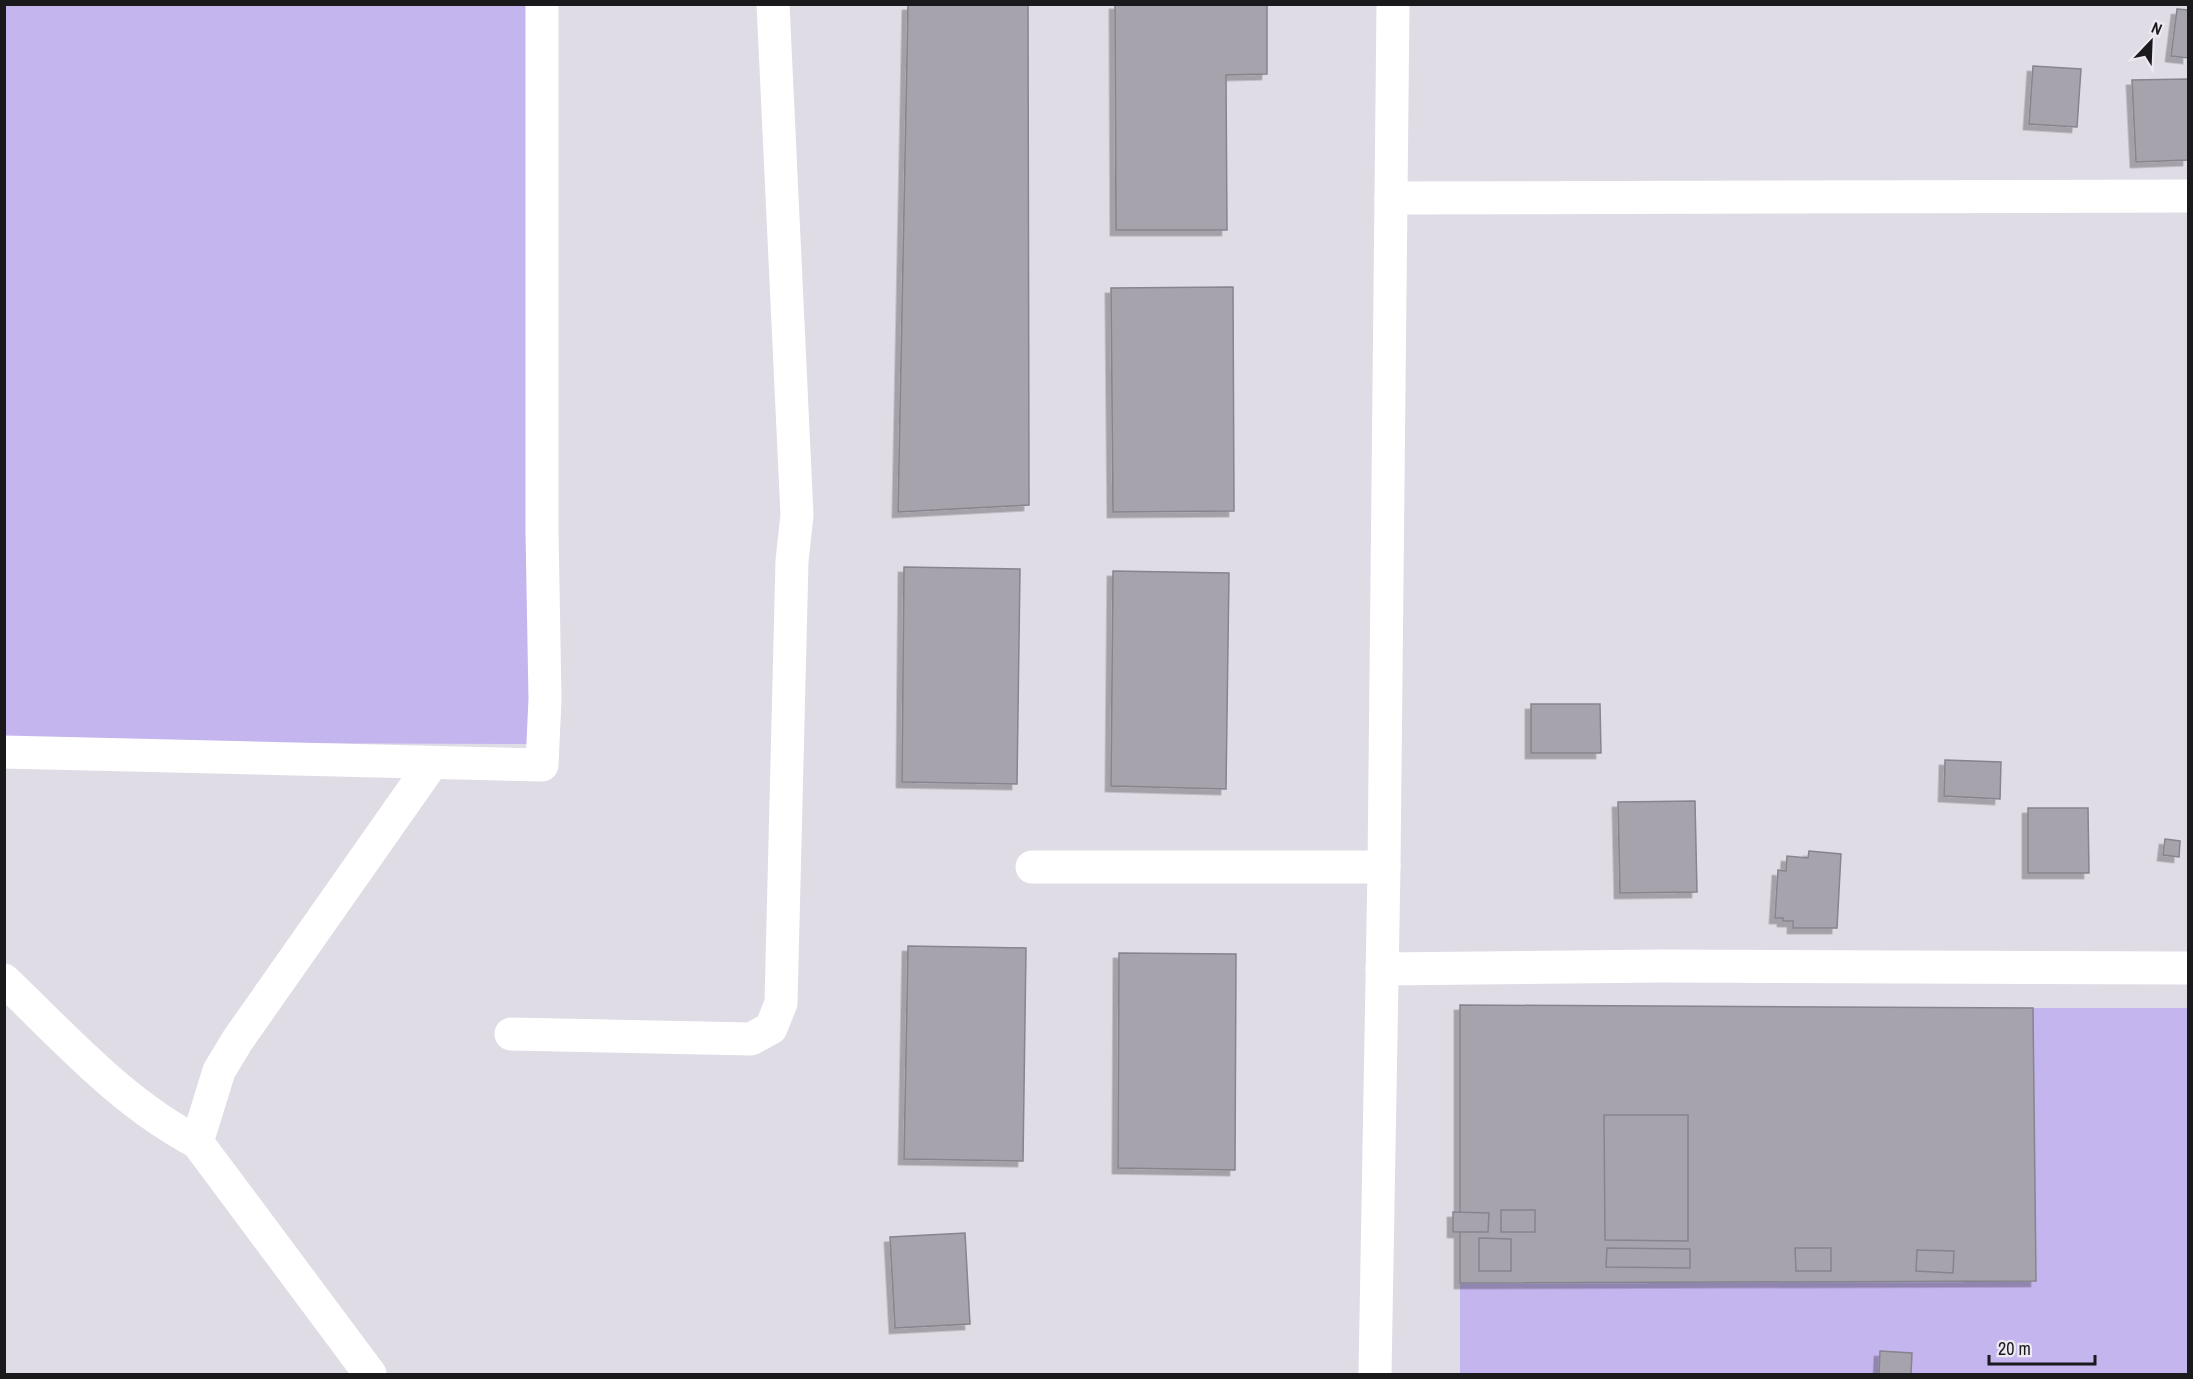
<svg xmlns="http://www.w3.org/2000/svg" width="2193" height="1379" viewBox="0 0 2193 1379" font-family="'Archivo Narrow',sans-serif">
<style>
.green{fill:#c5b5ee}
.building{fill:#a6a3ad;stroke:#86848d;stroke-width:1.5;filter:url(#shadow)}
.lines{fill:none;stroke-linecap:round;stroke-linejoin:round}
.minor{stroke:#fff;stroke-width:33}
.major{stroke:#fff;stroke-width:33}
</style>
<defs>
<filter id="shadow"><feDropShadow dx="-5.5" dy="5.5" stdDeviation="0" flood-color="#0004"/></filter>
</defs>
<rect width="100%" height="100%" fill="#dfdce6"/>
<g class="green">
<path d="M5,5h523l4,739 -527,-2z"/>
<path d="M2033,1008h155v366h-728v-91l576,-2z"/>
</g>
<g class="building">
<path d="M1028,4l1,501 -131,7 10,-507z"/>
<path d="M1115,4h152v70l-41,1 1,155h-111z"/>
<path d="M2177,9l11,1v48l-17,-2z"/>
<path d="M2033,66l48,3 -4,58 -48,-3z"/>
<path d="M2188,79v81l-52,2 -4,-82z"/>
<path d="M1233,287l1,224 -121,1 -2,-224z"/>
<path d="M904,567l116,2 -3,215 -115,-2z"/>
<path d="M1113,571l116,2 -3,216 -115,-3z"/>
<path d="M1531,704h69l1,49h-70z"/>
<path d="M1945,760l56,2 -1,37 -56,-3z"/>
<path d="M1695,801l2,91 -77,1 -2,-91z"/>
<path d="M2028,808h60l1,65h-61z"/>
<path d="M2165,839l15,2 -1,16 -16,-2z"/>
<path d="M1809,851l32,3 -4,74h-44v-7h-10v-3h-8l3,-48 8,1 1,-15 21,2z"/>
<path d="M908,946l118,2 -3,213 -119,-2z"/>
<path d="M1119,953l117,1 -1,216 -117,-2z"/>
<path d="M1460,1005l573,3 3,273 -576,2z"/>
<path d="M1604,1115h84v126l-83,-1z"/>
<rect x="1501" y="1210" width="34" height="22"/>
<path d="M1453,1212l36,1 -1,19h-35z"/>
<path d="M965,1233l5,91 -75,4 -5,-91z"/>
<path d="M1479,1238l32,1v32h-32z"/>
<path d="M1607,1248l83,1v19l-84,-1z"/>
<path d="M1795,1248h36v23h-35z"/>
<path d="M1917,1250l37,1 -1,22 -37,-2z"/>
<path d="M1880,1351l32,2 -1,21h-32z"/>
</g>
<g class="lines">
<g class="minor">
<path d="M1391,198l797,-2"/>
<path d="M4,752l538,13 3,-66 -3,-168v-527"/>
<path d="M1032,867h352"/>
<path d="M1382,969l279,-3 527,2"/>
<path d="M4,980c61,58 118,123 193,162"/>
<path d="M511,1034l240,5 20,-11 10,-25 11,-442 5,-46 -24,-511"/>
<path d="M370,1374l-173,-232 22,-71 18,-30 195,-278"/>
</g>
<path class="major" d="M1375,1374l9,-507 9,-863"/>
</g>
<rect width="2193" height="1379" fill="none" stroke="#1a191c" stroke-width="12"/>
<g transform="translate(2151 42) rotate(23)" stroke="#ece9f3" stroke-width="4.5" paint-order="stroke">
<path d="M0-4.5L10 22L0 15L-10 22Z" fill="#1a191c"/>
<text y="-9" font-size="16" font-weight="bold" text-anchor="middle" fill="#1a191c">N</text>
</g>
<path d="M1989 1355v9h106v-9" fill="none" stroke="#1a191c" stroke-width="3"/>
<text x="1998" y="1355" font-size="18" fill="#1a191c" stroke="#ece9f3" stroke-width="4.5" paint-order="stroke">20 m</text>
</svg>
